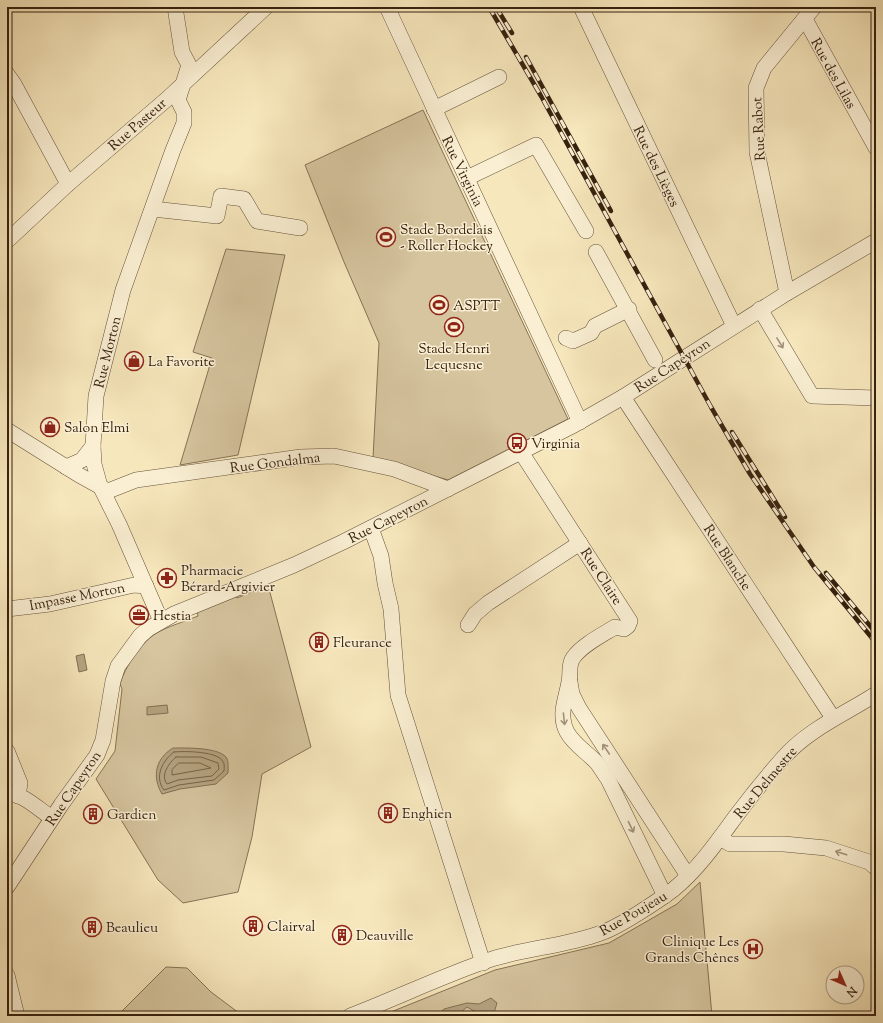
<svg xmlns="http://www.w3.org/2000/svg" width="883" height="1023" viewBox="0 0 883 1023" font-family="'Sorts Mill Goudy',serif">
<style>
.green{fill:#d6c59f;stroke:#867357}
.water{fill:#b5a481;stroke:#827053}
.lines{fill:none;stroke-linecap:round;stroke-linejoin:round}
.shore{stroke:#766248;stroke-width:1}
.minor-casing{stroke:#66523a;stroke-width:16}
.minor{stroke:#faefd3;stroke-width:15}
.rail-casing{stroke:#36210f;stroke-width:4.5}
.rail{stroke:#faefd3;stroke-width:3;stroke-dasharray:9;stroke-linecap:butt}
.oneway{stroke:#a2927b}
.labels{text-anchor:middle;stroke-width:3;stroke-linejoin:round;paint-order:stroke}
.street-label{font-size:14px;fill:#36210f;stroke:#faefd3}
.poi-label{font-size:14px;fill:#36210f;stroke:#faefd3;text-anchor:start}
</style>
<rect width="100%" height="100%" fill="#f7e7bc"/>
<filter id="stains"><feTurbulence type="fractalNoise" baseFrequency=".005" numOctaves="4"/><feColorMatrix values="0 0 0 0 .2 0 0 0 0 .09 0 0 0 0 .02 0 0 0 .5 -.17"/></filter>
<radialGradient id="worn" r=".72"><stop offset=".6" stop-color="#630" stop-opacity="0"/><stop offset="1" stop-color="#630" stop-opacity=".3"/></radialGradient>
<g class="green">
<path d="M423,110l145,309 -120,61 -75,-22 6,-115 -35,-81 -39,-97z"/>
<path d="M226,249l59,6 -47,200 -58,10 32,-107 -19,-6z"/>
<path d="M268,585l43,162 -49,27 -10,63 -14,55 -55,11 -25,-23 -62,-101 19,-28 7,-62 -2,-5c5,-17 20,-40 35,-50 13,-8 29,-12 43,-18l-1,-5 39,-15 1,2z"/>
<path d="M700,882l12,134h-331l114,-46 114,-27 68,-39z"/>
<path d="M166,967l21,1 24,24 32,24h-118l-4,-4z"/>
</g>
<g class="water">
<path d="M84,654l3,16 -8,2 -3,-16z"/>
<path d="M167,705l1,8 -21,2v-8z"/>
<path d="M173,748c13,0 44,-1 53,9 3,4 2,11 2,16l-12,11 -36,5 -18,5c-10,-17 -7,-35 11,-46z"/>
<path d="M491,998l6,5 -4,13h-10l-16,-9 -6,5 1,4h-25l7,-7 23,-6 12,1z"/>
</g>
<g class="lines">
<g class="shore">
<path d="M174,752c10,-1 45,-1 49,10 2,2 1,6 1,9l-10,9 -35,5 -15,5c-10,-13 -2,-29 10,-38z"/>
<path d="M176,757h25l17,6 1,6 -7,7 -34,4 -11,4c-7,-9 2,-21 9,-27z"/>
<path d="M179,763h21l11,5 -39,7v-5z"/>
</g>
<g class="minor-casing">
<g id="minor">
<path d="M387,7l193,415"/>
<path d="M581,7l153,319"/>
<path d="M805,19l71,129"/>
<path d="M7,74l7,10 54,100"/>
<path d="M434,109l65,-32"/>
<path d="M467,178l69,-33 50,86"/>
<path d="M153,209l64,7 4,-20 23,3 13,22 43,7"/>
<path d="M7,241l61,-57 99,-85 99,-92"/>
<path d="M596,252l59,108"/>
<path d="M787,293l-30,-141 -1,-64 8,-20 50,-61"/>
<path d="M760,309l52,87 64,2"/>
<path d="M566,338l7,3 18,-8 4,-7 34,-17"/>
<path d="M623,397l210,321"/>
<path d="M7,430l72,45 29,16 28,-11 165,-23 33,-1 60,13 54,20"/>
<path d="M521,452l109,169 -2,5 -4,3 -9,-2c-13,8 -33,18 -42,31 -5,7 -2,15 -4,24 -3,17 -11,33 -2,50 7,13 21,21 30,31 4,5 7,11 11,16l57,117"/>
<path d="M66,467l16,-7 11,-14"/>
<path d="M371,528l10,28 4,27 6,26 7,86 85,268"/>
<path d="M7,609l43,-5 84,-19 12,1"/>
<path d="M161,621l-42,-97 -19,-38 -6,-22 -1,-18 3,-50 27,-106 50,-140 11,-27v-11l-6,-12 11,-35 -7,-13 -7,-45"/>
<path d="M468,625l7,-11 13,-11 92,-60"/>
<path d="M570,682l2,12 7,14 109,168"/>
<path d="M7,751l13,32 -2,13"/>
<path d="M7,793c17,1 31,16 45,25"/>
<path d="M720,838l10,6h54l42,4 43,14 7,6"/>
<path d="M7,887l54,-82 36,-50 6,-15 10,-59 5,-15 22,-30 8,-7 26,-15 120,-49 49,-23 231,-117 49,-28 164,-104 89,-52"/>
<path d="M7,975l10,41"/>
<path d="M350,1016c47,-18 94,-41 142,-57 35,-11 74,-13 109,-26 18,-6 57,-32 73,-44 25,-21 43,-47 62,-73 15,-20 32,-41 48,-59 25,-28 61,-43 92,-63"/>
</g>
</g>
<use href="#minor" class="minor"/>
<g class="rail-casing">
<g id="rail">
<path d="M489,7l52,89 170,311 39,67 64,93 62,76"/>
<path d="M496,7l16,26"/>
<path d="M526,57l85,154"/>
<path d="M732,432l53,85"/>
<path d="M826,573l50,60"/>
</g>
</g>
<use href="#rail" class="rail"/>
</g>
<defs><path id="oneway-shaft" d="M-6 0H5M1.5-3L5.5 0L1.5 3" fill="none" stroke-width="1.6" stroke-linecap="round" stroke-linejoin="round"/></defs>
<g class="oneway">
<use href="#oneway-shaft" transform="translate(780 343) rotate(58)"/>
<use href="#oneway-shaft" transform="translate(564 719) rotate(84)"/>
<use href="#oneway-shaft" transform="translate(606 749) rotate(-124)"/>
<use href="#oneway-shaft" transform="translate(631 827) rotate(64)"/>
<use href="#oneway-shaft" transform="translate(841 853) rotate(-162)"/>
</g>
<defs>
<g id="stadium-ring" transform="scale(1)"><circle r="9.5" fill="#faefd3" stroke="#8f2418" stroke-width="1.5"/><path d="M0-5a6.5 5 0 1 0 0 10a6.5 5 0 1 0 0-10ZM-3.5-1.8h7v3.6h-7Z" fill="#8f2418"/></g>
<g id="shop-ring" transform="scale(1)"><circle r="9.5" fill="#faefd3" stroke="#8f2418" stroke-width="1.5"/><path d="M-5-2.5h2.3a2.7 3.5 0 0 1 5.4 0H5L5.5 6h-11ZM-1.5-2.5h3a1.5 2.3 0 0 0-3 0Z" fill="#8f2418"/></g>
<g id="bus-ring" transform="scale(1)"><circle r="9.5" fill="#faefd3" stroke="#8f2418" stroke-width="1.5"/><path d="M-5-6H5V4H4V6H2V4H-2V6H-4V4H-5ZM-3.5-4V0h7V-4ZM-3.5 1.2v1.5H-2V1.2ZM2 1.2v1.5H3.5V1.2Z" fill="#8f2418"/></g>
<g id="pharmacy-ring" transform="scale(1)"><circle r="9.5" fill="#faefd3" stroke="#8f2418" stroke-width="1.5"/><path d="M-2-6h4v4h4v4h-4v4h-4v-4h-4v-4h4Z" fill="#8f2418"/></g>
<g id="office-ring" transform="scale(1)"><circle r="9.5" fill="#faefd3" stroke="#8f2418" stroke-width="1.5"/><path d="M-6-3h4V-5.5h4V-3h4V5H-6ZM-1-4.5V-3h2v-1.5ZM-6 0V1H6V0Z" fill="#8f2418"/></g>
<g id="building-ring" transform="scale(1)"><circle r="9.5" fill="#faefd3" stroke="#8f2418" stroke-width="1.5"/><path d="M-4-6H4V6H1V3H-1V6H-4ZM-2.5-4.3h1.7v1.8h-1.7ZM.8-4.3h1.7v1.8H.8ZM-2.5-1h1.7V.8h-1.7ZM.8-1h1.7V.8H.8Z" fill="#8f2418"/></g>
<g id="hospital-ring" transform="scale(1)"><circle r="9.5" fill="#faefd3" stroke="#8f2418" stroke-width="1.5"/><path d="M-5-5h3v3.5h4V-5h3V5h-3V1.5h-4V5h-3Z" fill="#8f2418"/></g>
</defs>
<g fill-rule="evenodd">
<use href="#stadium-ring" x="386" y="237"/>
<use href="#stadium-ring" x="439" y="305"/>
<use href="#stadium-ring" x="454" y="327"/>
<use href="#shop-ring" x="134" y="361"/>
<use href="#shop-ring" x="50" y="427"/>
<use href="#bus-ring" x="517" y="443"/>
<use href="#pharmacy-ring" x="167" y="578"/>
<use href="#office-ring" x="139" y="615"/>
<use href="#building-ring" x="319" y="642"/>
<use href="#building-ring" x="388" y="813"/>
<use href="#building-ring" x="93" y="814"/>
<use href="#building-ring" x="253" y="926"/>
<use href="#building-ring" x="92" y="927"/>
<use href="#building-ring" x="342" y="935"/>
<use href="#hospital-ring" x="753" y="949"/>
</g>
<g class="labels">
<g class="street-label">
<text transform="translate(834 73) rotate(61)" y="5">Rue des Lilas</text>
<text transform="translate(137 124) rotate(-41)" y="5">Rue Pasteur</text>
<text transform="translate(758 129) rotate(-93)" y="5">Rue Rabot</text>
<text transform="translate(657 166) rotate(64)" y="5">Rue des Lièges</text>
<text transform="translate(463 171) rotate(64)" y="5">Rue Virginia</text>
<text transform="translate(107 352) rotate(-76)" y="5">Rue Morton</text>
<text transform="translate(672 365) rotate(-33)" y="5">Rue Capeyron</text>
<text transform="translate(275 462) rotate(-7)" y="5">Rue Gondalma</text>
<text transform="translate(388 519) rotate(-27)" y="5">Rue Capeyron</text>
<text transform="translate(728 557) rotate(57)" y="5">Rue Blanche</text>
<text transform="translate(602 576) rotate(57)" y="5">Rue Claire</text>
<text transform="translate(77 596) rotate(-11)" y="5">Impasse Morton</text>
<text transform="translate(765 782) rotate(-50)" y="5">Rue Delmestre</text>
<text transform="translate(73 788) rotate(-56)" y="5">Rue Capeyron</text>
<text transform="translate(633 913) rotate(-30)" y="5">Rue Poujeau</text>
</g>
<g class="poi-label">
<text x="400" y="234">Stade Bordelais<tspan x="400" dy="16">- Roller Hockey</tspan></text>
<text x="453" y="310">ASPTT</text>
<text x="454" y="353" text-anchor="middle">Stade Henri<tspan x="454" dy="16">Lequesne</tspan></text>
<text x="148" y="366">La Favorite</text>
<text x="64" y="432">Salon Elmi</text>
<text x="531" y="448">Virginia</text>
<text x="181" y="575">Pharmacie<tspan x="181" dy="16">Bérard-Argivier</tspan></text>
<text x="153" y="620">Hestia</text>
<text x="333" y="647">Fleurance</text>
<text x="402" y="818">Enghien</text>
<text x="107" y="819">Gardien</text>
<text x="267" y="931">Clairval</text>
<text x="106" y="932">Beaulieu</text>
<text x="356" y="940">Deauville</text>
<text x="739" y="946" text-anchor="end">Clinique Les<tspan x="739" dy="16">Grands Chênes</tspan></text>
</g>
</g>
<rect width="883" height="1023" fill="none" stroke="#f7e7bc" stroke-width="24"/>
<rect x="8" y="8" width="867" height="1007" fill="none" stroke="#36210f" stroke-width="2"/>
<rect x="12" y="12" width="859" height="999" fill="none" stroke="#36210f"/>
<g transform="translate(845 985) rotate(135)"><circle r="19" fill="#faefd3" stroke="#ac9d85"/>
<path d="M0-3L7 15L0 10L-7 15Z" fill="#8f2418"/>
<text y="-6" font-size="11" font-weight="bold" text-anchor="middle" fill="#36210f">N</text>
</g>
<rect width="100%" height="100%" filter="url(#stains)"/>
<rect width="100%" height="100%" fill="url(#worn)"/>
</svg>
